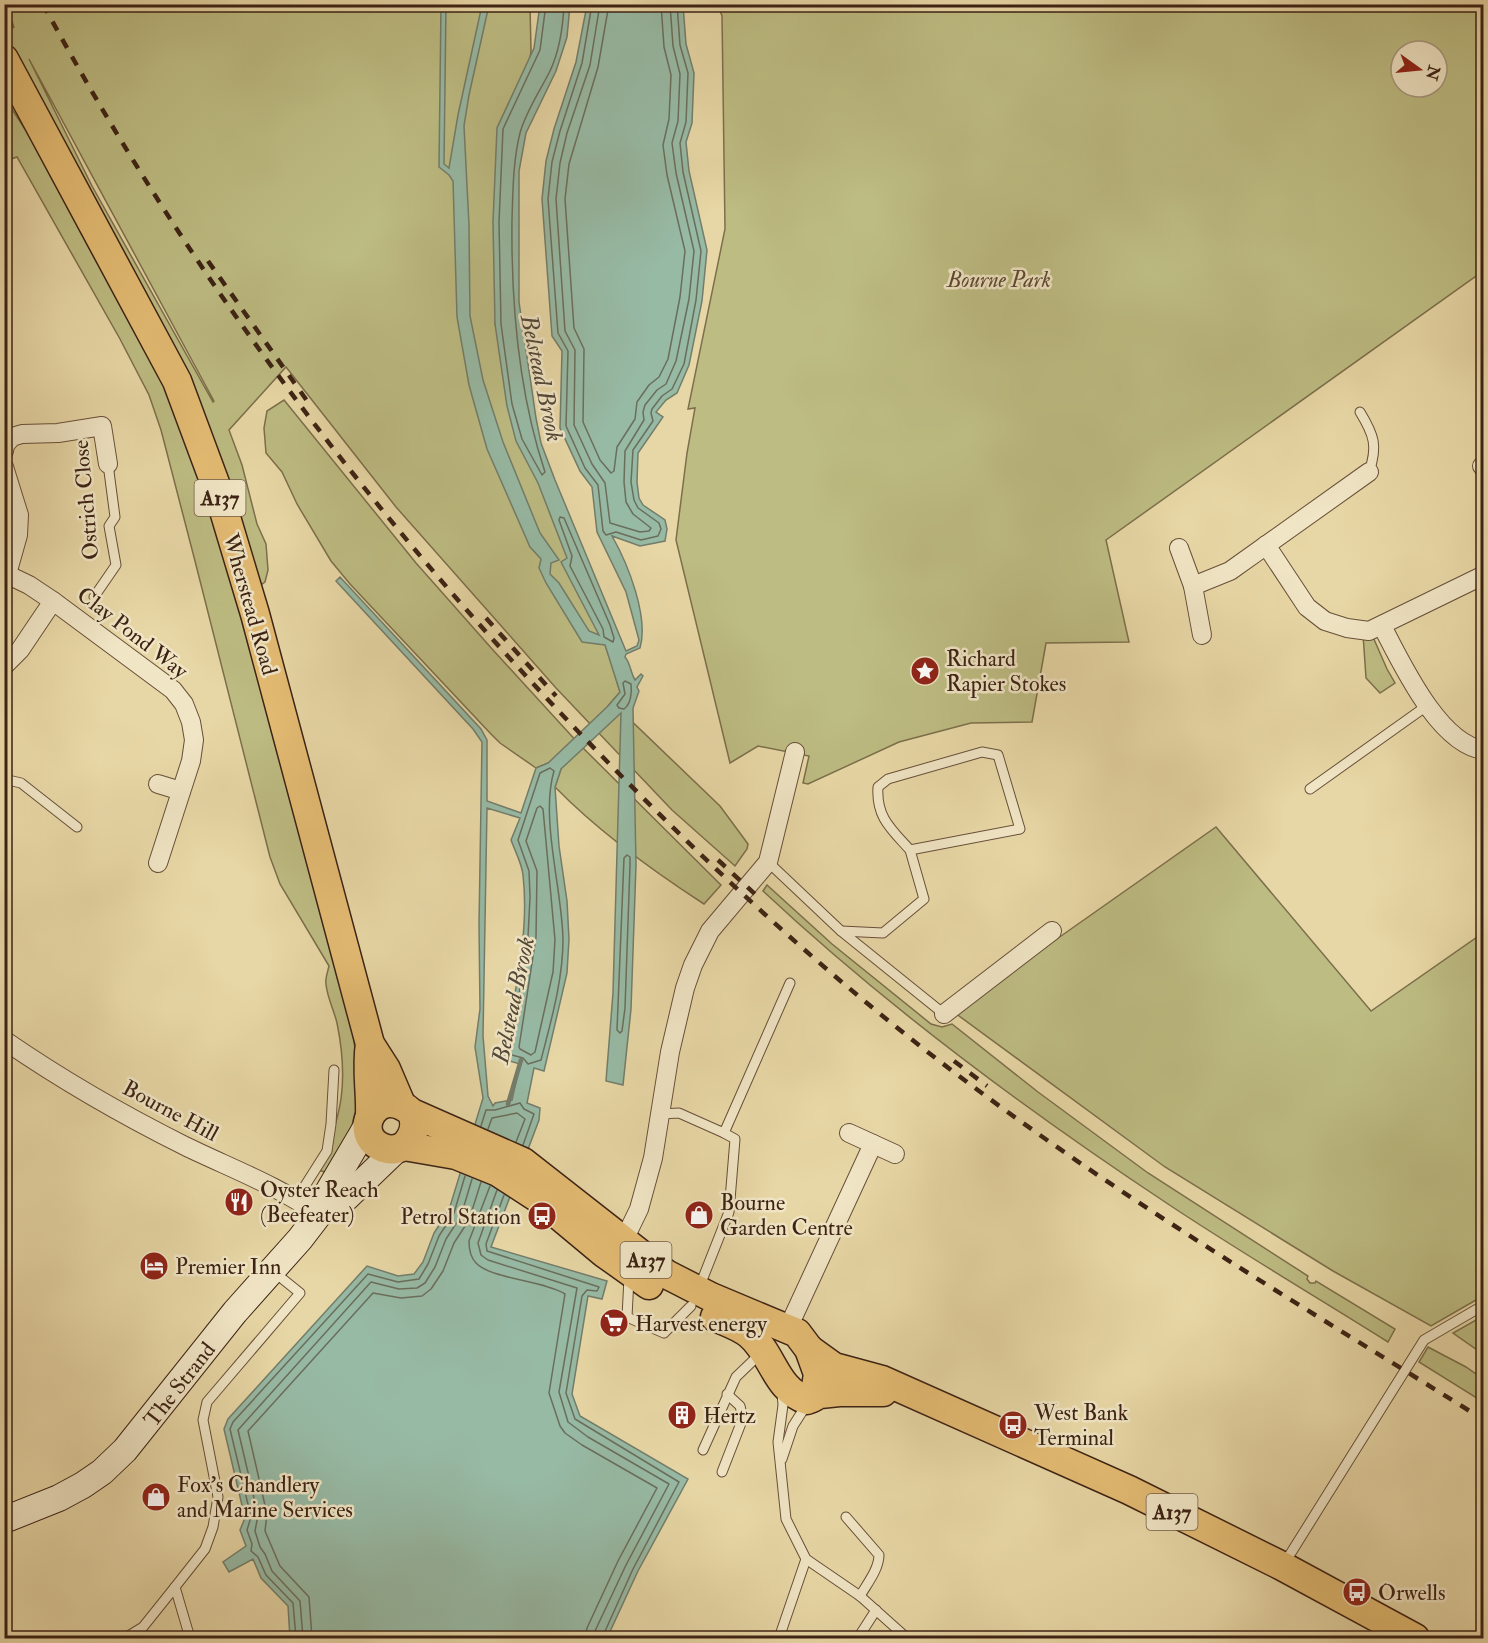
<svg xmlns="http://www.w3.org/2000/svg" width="1488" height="1643" viewBox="0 0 1488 1643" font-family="'IM FELL Double Pica',serif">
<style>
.green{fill:#bdbc82;stroke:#7c6f4b;stroke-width:1.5;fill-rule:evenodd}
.water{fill:#97baa5;stroke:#737d6b;stroke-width:1.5;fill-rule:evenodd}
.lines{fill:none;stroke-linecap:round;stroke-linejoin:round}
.shore{stroke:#6a6e5c;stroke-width:1.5}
.stream{stroke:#737d6b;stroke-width:4.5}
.lane-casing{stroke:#674f38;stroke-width:11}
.street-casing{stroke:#674f38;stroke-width:20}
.secondary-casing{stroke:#3c2214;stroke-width:28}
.primary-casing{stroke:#3c2214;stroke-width:31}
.lane{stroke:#f0e5c5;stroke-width:9}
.street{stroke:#f0e5c5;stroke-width:18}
.secondary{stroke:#f0e5c5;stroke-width:26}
.primary{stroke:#e4bc73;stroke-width:28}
.rail{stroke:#3c2214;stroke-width:4.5;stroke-dasharray:10 10;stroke-linecap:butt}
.labels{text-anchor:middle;stroke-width:5;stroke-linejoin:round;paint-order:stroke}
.shield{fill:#f0e5c5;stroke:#725c49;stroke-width:1.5}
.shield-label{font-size:21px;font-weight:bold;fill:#3c2214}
.park-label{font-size:22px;font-style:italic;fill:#5c4830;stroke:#f0e5c5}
.street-label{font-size:22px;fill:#3c2214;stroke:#f0e5c5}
.poi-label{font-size:22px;fill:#3c2214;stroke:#f0e5c5;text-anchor:start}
.water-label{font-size:24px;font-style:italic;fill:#534838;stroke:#f0e5c5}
</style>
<rect width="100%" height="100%" fill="#e8d7a6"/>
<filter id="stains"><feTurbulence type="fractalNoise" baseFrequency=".00333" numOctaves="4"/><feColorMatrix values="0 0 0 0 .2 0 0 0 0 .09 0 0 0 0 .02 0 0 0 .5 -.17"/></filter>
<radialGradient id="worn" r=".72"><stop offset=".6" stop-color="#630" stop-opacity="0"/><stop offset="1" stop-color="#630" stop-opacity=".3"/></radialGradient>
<g class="green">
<path d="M7,5h523l1,46 -36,273 115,335 10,33 -12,14 14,6 98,94 28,38 -1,5 -12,17 -63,-56 -116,-122 -160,-181 -110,-140 -57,63 13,35 15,59 9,20 2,26 -3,12 -6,4 -45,-122 -209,-415 -1,-35 10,14zM29,59l185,342 -1,1 -121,-216z"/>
<path d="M718,5h765v266l-377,269 23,102 -83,1 -14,79 -61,1 -72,19 -91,42 -5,-1 6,-27 -51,-10 -28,17 -54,-223 11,-87 8,-45 -7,1 37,-180 -3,-213zM1401,51h36v36h-36z"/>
<path d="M4,97l38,58 117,217 35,81 98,339 60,233 7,57 -3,30 -5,16 -26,44 -7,-2c24,-53 31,-88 19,-147 -3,-13 -10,-26 -11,-39 -1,-6 2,-13 3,-18l-49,-82 -10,-27 -75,-296 -34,-131 -12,-35 -29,-56 -103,-182 -12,4z"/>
<path d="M284,400l132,163 77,87 86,94 142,141 -17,19c-51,-33 -106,-73 -149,-117l6,-18 -13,-6 -12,5 -36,-25 -10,-10 -140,-149 -19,-23 -34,-57 -15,-32 -16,-19 -2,-25 3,-17z"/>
<path d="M1363,634l10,3 14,32 8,14 -15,10 -14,-15z"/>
<path d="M1216,827l155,184 112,-78v363l-52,30 -98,-55 -168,-104 -210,-154 62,-46z"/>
<path d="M767,885l65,59 99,80 11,3 10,-3 86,68 110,81 160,103 -1,3 3,4h5l1,-2 79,48 -7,13c-73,-46 -148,-90 -220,-138 -142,-94 -280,-196 -405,-313z"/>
<path d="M1483,1316v38l-30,-21z"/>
<path d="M1428,1347l38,20 17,12v23l-64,-40z"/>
</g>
<path class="water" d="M441,5h5l-2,159 5,4 9,-53 24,-110h7l-20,90 -5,31 5,99 1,91 13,64 20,62 37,91 19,27 -8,3 -1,11 9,9 30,48 10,4 -38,-73 6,-4 -29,-75 -22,-42 -9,-35 -12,-82 -2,-102 4,-94 37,-80 6,-43h30l-3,32 -11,34 -30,62 -7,38v131l17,116 5,25 14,37 71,171 11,-5 2,-6 -13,-48 -29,-60 -5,-45 -12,-16 -20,-43 2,-77 -10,-15 -10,-137 4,-38 8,-32 22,-67 11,-57h96l3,39 8,29 -2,50 -6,19 3,29 18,79 -5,51 -13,64 -12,28 -11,7 -10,12 7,5 -25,36 -1,29 2,16 4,7 22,15 2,9 -2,12 -25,5 -28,-10c16,28 37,81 28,112l-14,6 -1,3c6,7 5,15 10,23l6,-6 2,2 -6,11 2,4 -6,17 3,157 -5,144 -8,76 -17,-4 7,-88 8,-280 -60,56 -6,18 4,59 8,55 2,38 -2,34 -23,98 -10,-3 -7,35 13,5 -1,12 -48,127 116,34 -5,18 -14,-3 -16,98 8,22 108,63 -50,92 -31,67h-317l-2,-32 -27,-28 -8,-19 -24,13 -6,-10 23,-16 -6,-16 5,-12 -21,-89 4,-10 139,-153 31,10 16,-2 9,-12 11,-29 15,-23 34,-112 -8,-51 5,-38 -1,-85 3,-182 -9,-13 -137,-148 4,-4 141,152 6,11v61l34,12 15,-45 12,-5 60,-57 12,-14 -15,-47 -23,-3 -36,-59 -7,-15 2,-9 -11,-12 -43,-98 -18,-64 -12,-68 -4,-136 -4,-6 -10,-8zM487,808l33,10 -9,22c4,11 11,24 12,35 7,61 -10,124 -20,184l17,5 -8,36 -17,3 -2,3 -5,-10 -5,-60z"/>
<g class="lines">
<g class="shore">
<path d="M546,4l-6,46 -37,79 -4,93 2,102 11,80 10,35 20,36 3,-3c-26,-78 -34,-171 -33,-253 1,-29 1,-58 8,-86 6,-22 20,-42 30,-62 10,-21 13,-44 14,-67"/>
<path d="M592,4l-10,59 -22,68 -8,31 -4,37 10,134 10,18 -2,75 19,42 13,17 5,46 3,4 10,-3 25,8 17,-4 3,-7 -2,-6 -21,-15 -4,-8 -3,-18 2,-32 20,-29 -2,-8 1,-4 10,-13 10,-7 12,-25 12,-64 5,-49 -18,-79 -3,-29 6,-21 2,-49 -8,-28 -3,-41"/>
<path d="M600,4l-10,61 -23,68 -7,30 -4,36 9,132 10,19 -1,75 18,39 13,19 5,40 30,9 9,-1 2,-3 -18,-14 -7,-12 -2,-20 1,-31 19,-31 -1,-8 2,-7 12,-15 9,-6 10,-23 13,-62 5,-48 -18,-78 -4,-30 6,-22 2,-47 -7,-28 -3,-42"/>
<path d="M609,4l-11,63 -29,97 -4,35 9,129 10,21 -1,73 17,38 11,13 3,-2 3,-24 18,-28 2,-17 12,-17 10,-8 9,-18 12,-62 5,-46 -18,-76 -4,-30 6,-26 2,-44 -7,-28 -3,-43"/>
<path d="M560,517l4,1 46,107 4,13 -1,4 -9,-5 -1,-8 -33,-63 2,-10 -13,-36z"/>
<path d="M625,681l6,3c1,8 0,20 -7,25l-5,-1 -2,-3 8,-11 -2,-11z"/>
<path d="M550,768l4,3c-14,47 8,117 9,168 0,41 -12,82 -22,121l-13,4 -5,-6 -11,-3 -2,-3 18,-115 2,-40 -1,-26 -11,-31 22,-67z"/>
<path d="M540,806l3,3 12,131 -2,32 -18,80 -4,3 -11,-6 -1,-2 17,-110 1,-66 -11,-30 11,-33z"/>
<path d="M627,855l3,2v8l-5,143 -3,23 -2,2 -3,-3 7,-172z"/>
<path d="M481,1126l5,-16h9l25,-7 4,6 10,5 -11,31"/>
<path d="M488,1129l4,-11 25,-5 8,6 -9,23"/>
<path d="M490,1186l-21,55c0,9 1,16 7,22 15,16 69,18 89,31l-16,99 11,33 5,7 17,12 75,43 -39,73 -31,67 -2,10"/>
<path d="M497,1190l-19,53 3,12 7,5 89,28 -18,104 9,30 20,15 81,47 -43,81 -31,66 -1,7"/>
<path d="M504,1195l-18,49 1,7 112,36 -2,4 -10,-1 -5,6 -16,97 9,26 104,63 -46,87 -31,69"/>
<path d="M296,1638l-3,-35 -27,-28 -8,-18 -7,-6 1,-7 -5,-14 4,-13 -21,-88 3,-7 135,-148 30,8 21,-3 9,-15 11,-28 15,-23 11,-37"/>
<path d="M303,1638l-3,-37 -28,-30 -7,-17 -5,-7 -5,-16 3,-16 -20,-85 133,-148 28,7 18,-1 8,-5 10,-16 11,-28 15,-23 11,-37"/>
<path d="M312,1638l-3,-41 -29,-31 -15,-35 2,-17 -19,-83 125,-138 28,5 21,-2 9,-7 12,-18 11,-28 15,-23 12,-38"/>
</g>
<path class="stream" d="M508,1104l13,-44"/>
<g class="lane-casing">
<g id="lane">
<path d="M1360,412c14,23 18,34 9,60"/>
<path d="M94,597l22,-32 -7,-39 6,-9 -7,-53"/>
<path d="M4,779l17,4 56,44"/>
<path d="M1310,789l118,-84"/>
<path d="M768,862l73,69 103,83"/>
<path d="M841,931l42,2 41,-34 -14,-49 110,-21 -22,-74 -16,-3 -94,27 -10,8c-2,30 13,42 32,63"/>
<path d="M661,1114l18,-1 45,20 66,-150"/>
<path d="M296,1200l31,-49 4,-27 3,-54"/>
<path d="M629,1278l-2,39 37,16 27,-27"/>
<path d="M699,1288l30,-76 6,-73 -11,-6"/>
<path d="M782,1393l1,12 -5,37 8,77 20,40 54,37 47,42"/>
<path d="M703,1450l33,-73 25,-24"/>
<path d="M782,1459l11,-33 14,-22"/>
<path d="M722,1472l21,-54 -3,-12 -13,-12"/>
<path d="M846,1517l33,38c0,14 -12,29 -19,41"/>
<path d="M1284,1564l140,-224 60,-35"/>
<path d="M175,1587l15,51"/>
<path d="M125,1638l18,-11 32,-40 30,-38 8,-22 5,-30 -15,-77 4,-18 93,-109 -26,-21"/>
<path d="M779,1638l27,-79"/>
<path d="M858,1638l18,-28"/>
</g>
</g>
<g class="street-casing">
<g id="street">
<path d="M4,451l1,-6 7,-8 10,-3 36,-1 44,-7 6,38"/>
<path d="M1482,466l2,2"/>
<path d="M4,467l15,48 -1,20 -11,39"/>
<path d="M1266,545l41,62 18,14 22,7 22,3 115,-56"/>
<path d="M1179,548l14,38 37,-15 139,-99"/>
<path d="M4,573l25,12 24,16 120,89 11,14 7,18 3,18 -3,21 -33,102"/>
<path d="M1193,586l9,49"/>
<path d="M1382,626c19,36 57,119 102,124"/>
<path d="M4,666l16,-16 33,-49"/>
<path d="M158,784l23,7"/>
<path d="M944,1014l108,-83"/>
<path d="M4,1040c58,40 119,75 181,106 45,22 94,40 134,69"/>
<path d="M849,1133l46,21"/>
<path d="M623,1242l16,-33 14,-51 17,-106 15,-64 8,-23 17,-34 58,-69 27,-110"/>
<path d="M788,1328l85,-184"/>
</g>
</g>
<g class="secondary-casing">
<g id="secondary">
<path d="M323,1209l23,-11 51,-49"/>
<path d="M4,1520l55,-22 24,-13 19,-13 23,-22 110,-138 65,-73 23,-30 5,-17 40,-68"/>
</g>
</g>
<g class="primary-casing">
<g id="primary">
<path d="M4,59l173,322 42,113 36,120 115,430 16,25 15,35"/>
<path d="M370,1044c-4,25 1,47 0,72"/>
<path d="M412,1113c5,12 2,23 -8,33 -8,4 -14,5 -23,1 -31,-15 -3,-65 31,-34l111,49 143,112 45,23 86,36 12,16 9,25 -2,13 -4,11"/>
<path d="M404,1146l52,9 42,17 40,26 66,55 45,32"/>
<path d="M715,1317c11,5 24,9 34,17 24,19 26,56 58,66l13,-6 19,-2h44"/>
<path d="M809,1349l25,18 48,13 247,110 153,76 133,72"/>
</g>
</g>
<use href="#lane" class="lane"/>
<use href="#street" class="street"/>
<use href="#secondary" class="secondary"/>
<use href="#primary" class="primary"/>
<g class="rail">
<path d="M43,4c142,264 322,504 528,720 123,129 253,251 396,358 165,124 342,228 517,338"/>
<path d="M208,261l102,144"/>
<path d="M486,618l70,78"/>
<path d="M718,860l38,35"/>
<path d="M954,1061l33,25"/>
</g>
</g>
<defs>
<g id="sight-disc" transform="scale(1.5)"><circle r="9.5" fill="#8f2418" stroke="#f0e5c5"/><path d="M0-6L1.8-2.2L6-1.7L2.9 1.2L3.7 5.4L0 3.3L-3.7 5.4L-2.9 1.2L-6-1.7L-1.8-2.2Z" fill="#fff"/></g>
<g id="restaurant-disc" transform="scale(1.5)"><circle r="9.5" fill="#8f2418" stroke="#f0e5c5"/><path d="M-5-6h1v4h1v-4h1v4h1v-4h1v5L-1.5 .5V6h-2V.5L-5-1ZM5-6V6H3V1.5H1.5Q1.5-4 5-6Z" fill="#fff"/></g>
<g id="shop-disc" transform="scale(1.5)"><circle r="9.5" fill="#8f2418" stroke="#f0e5c5"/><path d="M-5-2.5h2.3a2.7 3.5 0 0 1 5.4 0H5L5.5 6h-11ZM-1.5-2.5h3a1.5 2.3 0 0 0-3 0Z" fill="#fff"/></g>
<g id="bus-disc" transform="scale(1.5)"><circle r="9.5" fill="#8f2418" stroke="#f0e5c5"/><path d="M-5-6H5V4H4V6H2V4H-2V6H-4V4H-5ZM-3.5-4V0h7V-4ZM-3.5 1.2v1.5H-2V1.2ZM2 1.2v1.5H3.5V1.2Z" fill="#fff"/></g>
<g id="hotel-disc" transform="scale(1.5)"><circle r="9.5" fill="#8f2418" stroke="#f0e5c5"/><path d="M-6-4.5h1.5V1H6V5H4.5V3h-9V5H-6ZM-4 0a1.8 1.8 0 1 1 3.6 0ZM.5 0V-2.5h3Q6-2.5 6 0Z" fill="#fff"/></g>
<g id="supermarket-disc" transform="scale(1.5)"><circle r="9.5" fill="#8f2418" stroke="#f0e5c5"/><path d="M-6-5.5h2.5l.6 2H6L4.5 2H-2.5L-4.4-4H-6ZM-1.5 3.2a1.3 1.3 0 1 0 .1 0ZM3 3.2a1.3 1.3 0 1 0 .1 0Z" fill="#fff"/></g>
<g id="building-disc" transform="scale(1.5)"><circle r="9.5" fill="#8f2418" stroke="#f0e5c5"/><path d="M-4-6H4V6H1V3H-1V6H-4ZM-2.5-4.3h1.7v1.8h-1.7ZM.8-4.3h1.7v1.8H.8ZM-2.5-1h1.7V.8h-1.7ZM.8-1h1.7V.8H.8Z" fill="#fff"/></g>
</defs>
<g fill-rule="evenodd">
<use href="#sight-disc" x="925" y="671"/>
<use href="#restaurant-disc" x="239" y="1202"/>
<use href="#shop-disc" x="699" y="1215"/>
<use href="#bus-disc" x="542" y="1216"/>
<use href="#hotel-disc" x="154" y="1266"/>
<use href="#supermarket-disc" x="614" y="1323"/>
<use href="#building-disc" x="682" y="1415"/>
<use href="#bus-disc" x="1013" y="1425"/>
<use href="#shop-disc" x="156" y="1497"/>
<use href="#bus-disc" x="1357" y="1592"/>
</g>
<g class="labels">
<g class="shield">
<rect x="194.5" y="480" width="51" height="36" rx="4.5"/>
<rect x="620.5" y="1242" width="51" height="36" rx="4.5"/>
<rect x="1146.5" y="1494" width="51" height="36" rx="4.5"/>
</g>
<g class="shield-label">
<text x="220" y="505">A137</text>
<text x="646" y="1267">A137</text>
<text x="1172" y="1519">A137</text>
</g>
<g class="park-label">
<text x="999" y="287">Bourne Park</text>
</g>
<g class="street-label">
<text transform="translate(85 500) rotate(-95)" y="8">Ostrich Close</text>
<text transform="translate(251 604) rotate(74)" y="8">Wherstead Road</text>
<text transform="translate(133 632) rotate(38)" y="8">Clay Pond Way</text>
<text transform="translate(171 1110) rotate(28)" y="8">Bourne Hill</text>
<text transform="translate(179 1384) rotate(-52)" y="8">The Strand</text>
</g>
<g class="poi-label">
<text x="946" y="666">Richard<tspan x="946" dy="25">Rapier Stokes</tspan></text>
<text x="260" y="1197">Oyster Reach<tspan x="260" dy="25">(Beefeater)</tspan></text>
<text x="720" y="1210">Bourne<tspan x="720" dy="25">Garden Centre</tspan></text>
<text x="521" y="1224" text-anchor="end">Petrol Station</text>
<text x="175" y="1274">Premier Inn</text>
<text x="635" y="1331">Harvest energy</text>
<text x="1034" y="1420">West Bank<tspan x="1034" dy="25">Terminal</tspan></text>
<text x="703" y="1423">Hertz</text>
<text x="177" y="1492">Fox's Chandlery<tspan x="177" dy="25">and Marine Services</tspan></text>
<text x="1378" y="1600">Orwells</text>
</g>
<g class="water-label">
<text transform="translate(542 378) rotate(78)" y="8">Belstead Brook</text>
<text transform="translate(513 1000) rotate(-78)" y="8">Belstead Brook</text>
</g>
</g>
<rect width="1488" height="1643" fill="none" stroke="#e8d7a6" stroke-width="24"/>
<rect x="6" y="6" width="1476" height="1631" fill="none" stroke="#3c2214" stroke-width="3"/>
<rect x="12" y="12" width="1464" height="1619" fill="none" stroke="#3c2214" stroke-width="1.5"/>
<g transform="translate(1419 69) rotate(105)"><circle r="28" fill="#f0e5c5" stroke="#a8977e" stroke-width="1.5"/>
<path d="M0-4.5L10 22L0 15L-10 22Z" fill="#8f2418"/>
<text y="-9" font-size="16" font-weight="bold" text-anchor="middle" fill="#3c2214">N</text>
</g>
<rect width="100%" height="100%" filter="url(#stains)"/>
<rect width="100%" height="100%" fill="url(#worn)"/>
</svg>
